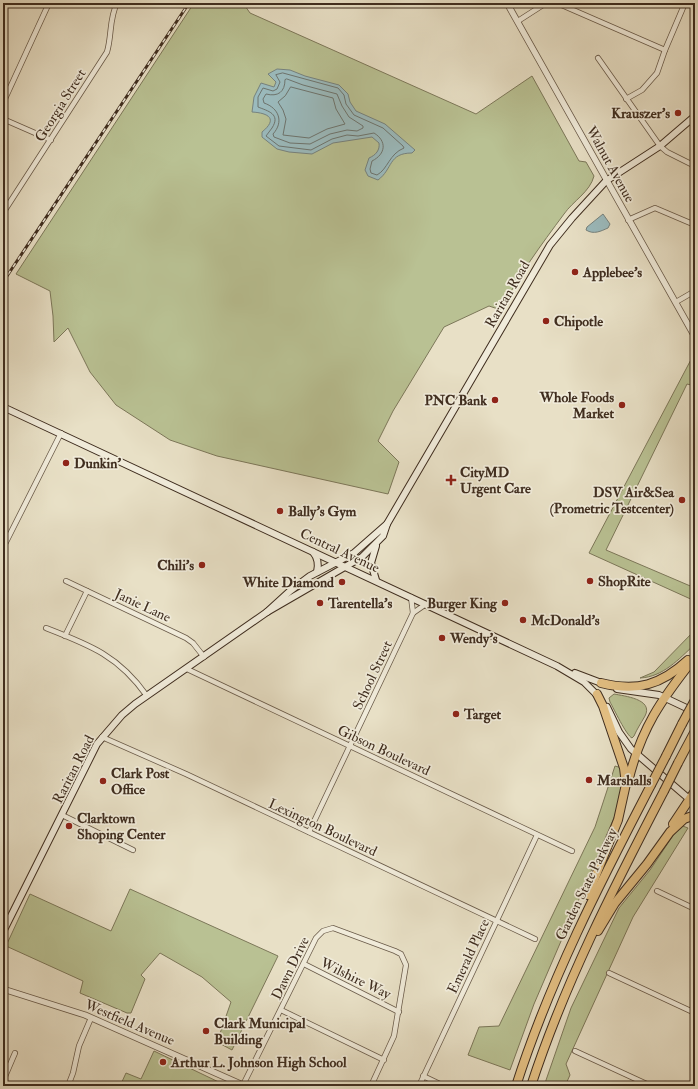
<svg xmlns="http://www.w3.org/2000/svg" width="698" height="1089" viewBox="0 0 698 1089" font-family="'IM FELL Double Pica',serif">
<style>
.green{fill:#b9c193;stroke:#7c7759}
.water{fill:#9bbbbe;stroke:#76827e}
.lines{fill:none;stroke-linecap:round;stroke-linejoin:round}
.shore{stroke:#6d746e;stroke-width:1}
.minor-casing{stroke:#695a49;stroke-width:6}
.tertiary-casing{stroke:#695a49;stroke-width:7}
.secondary-casing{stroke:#3f2d1f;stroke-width:8}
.motorway-casing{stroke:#3f2d1f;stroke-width:10}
.minor{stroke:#f0ebda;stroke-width:4.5}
.tertiary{stroke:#f0ebda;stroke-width:5.5}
.secondary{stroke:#f0ebda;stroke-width:6}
.motorway{stroke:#e4c083;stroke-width:8}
.rail-casing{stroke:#3f2d1f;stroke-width:3}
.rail{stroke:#f0ebda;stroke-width:1.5;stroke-dasharray:4.5;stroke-linecap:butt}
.motorway-bridge-casing{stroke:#3f2d1f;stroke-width:10;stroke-linecap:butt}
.motorway-bridge{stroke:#e4c083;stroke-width:8}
.poi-dot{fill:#8f2418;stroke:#f0ebda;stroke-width:1.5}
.labels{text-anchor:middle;stroke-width:3.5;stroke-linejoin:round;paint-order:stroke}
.street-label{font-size:14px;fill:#3f2d1f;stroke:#f0ebda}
.poi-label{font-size:14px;font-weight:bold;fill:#3f2d1f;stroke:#f0ebda;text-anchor:start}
</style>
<rect width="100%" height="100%" fill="#e8e0c6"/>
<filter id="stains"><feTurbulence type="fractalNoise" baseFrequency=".005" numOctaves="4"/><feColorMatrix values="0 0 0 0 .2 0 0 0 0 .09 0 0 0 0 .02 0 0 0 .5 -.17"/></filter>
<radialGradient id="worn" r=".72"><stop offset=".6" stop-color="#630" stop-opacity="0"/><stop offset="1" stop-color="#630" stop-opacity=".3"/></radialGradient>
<g class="green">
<path d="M194,3h49l7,10 226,101 56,-38 47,85 7,1 8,14c-4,16 -21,25 -30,38 -23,31 -46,62 -63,96l-12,-4 -45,21 -51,84 -15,30 21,21 -11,32 -171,-38 -47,-16 -54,-35 -26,-33 -22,-44 -14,14 -1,-26 -3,-25 -34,-17z"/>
<path d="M695,352v34l-8,-2 -81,166 89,38v13l-106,-48z"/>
<path d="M695,630v14c-16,15 -32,33 -55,34l14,-6z"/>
<path d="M614,694c10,2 40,5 31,22 -4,7 -8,13 -11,20l-2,2c-6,-3 -18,-29 -22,-36l-1,-4z"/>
<path d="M615,766l7,2 2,20 -8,25 -82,191 -24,66 -42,-15 11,-28 20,-1 96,-199z"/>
<path d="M680,825l8,3 -55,89 -67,147 4,11 -5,11h-21l27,-78 48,-100 31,-38z"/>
<path d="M130,889l148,67 -46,94 -15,-8 14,-40 -29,-25 -42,-24 -19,22 4,4 -14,34h-4l-47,-20 3,-12 -77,-35 24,-52 81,37z"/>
<path d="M154,1051l73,35h-107l6,-13 15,6z"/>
</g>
<g class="water">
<path d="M277,69l13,1 15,6 34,9 9,9 2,8 6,9 29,13 30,26 -3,3c-24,0 -19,16 -34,27l-10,-4 -3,-6 4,-12c7,-3 11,-8 10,-15l-7,-6 -39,6 -21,11 -23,-2 -12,-3 -15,-12v-5c16,-13 7,-19 -10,-20l2,-15 7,-14 13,4 2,-5 -8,-8z"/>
<path d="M603,214l7,10 -2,4c-7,3 -14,7 -22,2l1,-3z"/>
</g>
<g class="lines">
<g class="shore">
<path d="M283,73l55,15 6,7 2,9 8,11 29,13 20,18 1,2c-15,6 -16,21 -27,27l-6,-2 -1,-4 2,-8c14,-7 15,-20 2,-28l-16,3 -11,-1 -15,4 -21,11 -32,-4 -13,-10c2,-3 4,-5 6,-8 9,-14 -4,-17 -14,-21v-10l5,-9 10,3 4,-2 3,-7 -4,-7z"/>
<path d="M287,79l16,6 34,9 5,12 7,11 14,9v2l-6,3 -10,-1 -17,4 -20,10 -20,-1 -16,-6 -1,-3c11,-12 6,-26 -9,-31l-1,-4 3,-5c12,3 19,-2 19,-14z"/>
<path d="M291,87l42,11 3,11 9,15 -18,5 -18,9 -26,-3 3,-16 -3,-9 -5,-8 7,-6z"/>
</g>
<g class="minor-casing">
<g id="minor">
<path d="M108,3l7,3"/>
<path d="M557,3l108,47"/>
<path d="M518,21l28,-18"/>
<path d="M598,58l62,88 7,6 28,14"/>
<path d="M626,99l16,-9 15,-17 8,-23 20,-47"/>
<path d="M3,103l46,-100"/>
<path d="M3,119l48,21"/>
<path d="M3,213l104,-161c5,-17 2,-33 10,-49"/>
<path d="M628,220l27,-12 40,17"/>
<path d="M676,302l19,-11"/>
<path d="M3,548l58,-115"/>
<path d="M66,581l120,57 7,5 11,14"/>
<path d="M411,597l2,16"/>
<path d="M46,628c44,17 73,28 101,68"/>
<path d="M65,636l22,-45"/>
<path d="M187,669l385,182"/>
<path d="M102,737l84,37 349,165"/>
<path d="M62,815l71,35"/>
<path d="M309,832l104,-219 13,-9"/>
<path d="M657,891l38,18"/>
<path d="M304,964l95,48"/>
<path d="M609,973l86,40"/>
<path d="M281,1010l103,50"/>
<path d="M575,1051l76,35"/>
<path d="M423,1076l21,10"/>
<path d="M3,1081l12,-28"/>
<path d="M243,1085l73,-147 7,-7 10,-3 62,23 6,3 5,11 -12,71 -23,50"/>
<path d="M68,1086l5,-13 6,-27 12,-28"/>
<path d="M419,1086l118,-251"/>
</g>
</g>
<g class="tertiary-casing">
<g id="tertiary">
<path d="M507,3l188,334"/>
<path d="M3,989l82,26 160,71"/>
</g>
</g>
<g class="secondary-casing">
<g id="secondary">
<path d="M3,407l554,259 27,16 15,15"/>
<path d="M313,552c5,6 6,12 4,20"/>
<path d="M376,580l-5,-17 5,-17"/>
<path d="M267,612l23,-21 20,-15 44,-23 33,-29 163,-279 22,-27 34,-37 54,-35 35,-30"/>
<path d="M575,673l29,11"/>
<path d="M617,689l42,6 36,17"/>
<path d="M607,707l12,25 12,17 64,55"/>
<path d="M3,932l94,-188 25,-29 13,-11 132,-92 95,-55 21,-21 4,-12"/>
</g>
</g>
<g class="motorway-casing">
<g id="motorway">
<path d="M601,683c36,9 60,2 87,-23"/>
<path d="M666,756l16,-32"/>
<path d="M678,763l17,-32"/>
<path d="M628,782c13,-54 33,-82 67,-125"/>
<path d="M673,824l22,-33"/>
<path d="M588,895l30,-75 8,-36 -2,-16 -21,-62 -6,-12"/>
<path d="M598,931l17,-28 32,-39 23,-32 14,-13 11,-4"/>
<path d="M516,1086c34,-106 84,-203 135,-301"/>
<path d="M531,1086c34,-104 83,-199 133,-295"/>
</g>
</g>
<use href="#minor" class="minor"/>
<use href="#tertiary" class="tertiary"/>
<use href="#secondary" class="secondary"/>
<use href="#motorway" class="motorway"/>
<g class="rail-casing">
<path id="rail" d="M3,282l186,-279"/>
</g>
<use href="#rail" class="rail"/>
<g class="motorway-bridge-casing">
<g id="motorway-bridge">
<path d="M682,724l13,-24"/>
<path d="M651,785l15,-29"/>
<path d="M664,791l14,-28"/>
</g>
</g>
<use href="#motorway-bridge" class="motorway-bridge"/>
</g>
<g class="poi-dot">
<circle cx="678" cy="113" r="4"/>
<circle cx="575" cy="272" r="4"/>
<circle cx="546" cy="321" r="4"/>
<circle cx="495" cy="400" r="4"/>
<circle cx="622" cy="405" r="4"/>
<circle cx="66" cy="463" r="4"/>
<path d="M449 474h4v4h4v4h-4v4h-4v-4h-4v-4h4z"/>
<circle cx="682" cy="500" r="4"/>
<circle cx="280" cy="511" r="4"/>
<circle cx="202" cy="565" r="4"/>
<circle cx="590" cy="581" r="4"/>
<circle cx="342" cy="582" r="4"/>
<circle cx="320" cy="603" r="4"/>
<circle cx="505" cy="603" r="4"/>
<circle cx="523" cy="620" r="4"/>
<circle cx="442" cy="638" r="4"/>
<circle cx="456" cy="714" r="4"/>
<circle cx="589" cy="780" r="4"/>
<circle cx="103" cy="781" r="4"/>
<circle cx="69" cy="826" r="4"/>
<circle cx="206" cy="1031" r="4"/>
<circle cx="163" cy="1062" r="4"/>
</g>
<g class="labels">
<g class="street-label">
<text transform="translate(60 105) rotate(-58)" y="5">Georgia Street</text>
<text transform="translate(611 164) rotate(61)" y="5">Walnut Avenue</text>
<text transform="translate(507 294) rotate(-60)" y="5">Raritan Road</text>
<text transform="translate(340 550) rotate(25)" y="5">Central Avenue</text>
<text transform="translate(143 605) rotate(25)" y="5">Janie Lane</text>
<text transform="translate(372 675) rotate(-65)" y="5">School Street</text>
<text transform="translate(384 750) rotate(25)" y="5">Gibson Boulevard</text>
<text transform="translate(73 769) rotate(-63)" y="5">Raritan Road</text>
<text transform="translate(323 827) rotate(25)" y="5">Lexington Boulevard</text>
<text transform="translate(586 884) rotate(-64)" y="5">Garden State Parkway</text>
<text transform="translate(468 956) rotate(-65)" y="5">Emerald Place</text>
<text transform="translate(290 968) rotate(-64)" y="5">Dawn Drive</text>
<text transform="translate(356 978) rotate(26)" y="5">Wilshire Way</text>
<text transform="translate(130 1022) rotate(23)" y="5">Westfield Avenue</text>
</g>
<g class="poi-label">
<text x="670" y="118" text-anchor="end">Krauszer's</text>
<text x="583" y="277">Applebee's</text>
<text x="554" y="326">Chipotle</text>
<text x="614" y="402" text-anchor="end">Whole Foods<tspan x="614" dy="16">Market</tspan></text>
<text x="487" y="405" text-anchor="end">PNC Bank</text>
<text x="74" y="468">Dunkin'</text>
<text x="460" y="477">CityMD<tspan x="460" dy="16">Urgent Care</tspan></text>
<text x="674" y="497" text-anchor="end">DSV Air&amp;Sea<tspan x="674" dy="16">(Prometric Testcenter)</tspan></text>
<text x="288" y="516">Bally's Gym</text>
<text x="194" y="570" text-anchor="end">Chili's</text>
<text x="598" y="586">ShopRite</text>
<text x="334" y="587" text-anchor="end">White Diamond</text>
<text x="328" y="608">Tarentella's</text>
<text x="497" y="608" text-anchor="end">Burger King</text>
<text x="531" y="625">McDonald's</text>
<text x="450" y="643">Wendy's</text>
<text x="464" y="719">Target</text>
<text x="111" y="778">Clark Post<tspan x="111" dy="16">Office</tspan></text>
<text x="597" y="785">Marshalls</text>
<text x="77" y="823">Clarktown<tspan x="77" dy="16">Shoping Center</tspan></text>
<text x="214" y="1028">Clark Municipal<tspan x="214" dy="16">Building</tspan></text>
<text x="171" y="1067">Arthur L. Johnson High School</text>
</g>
</g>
<rect width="698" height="1089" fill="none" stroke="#e8e0c6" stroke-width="16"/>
<rect x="4" y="4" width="690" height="1081" fill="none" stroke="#3f2d1f" stroke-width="2"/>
<rect x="8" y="8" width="682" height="1073" fill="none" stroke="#3f2d1f"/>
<rect width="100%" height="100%" filter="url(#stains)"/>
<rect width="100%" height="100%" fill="url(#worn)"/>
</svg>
